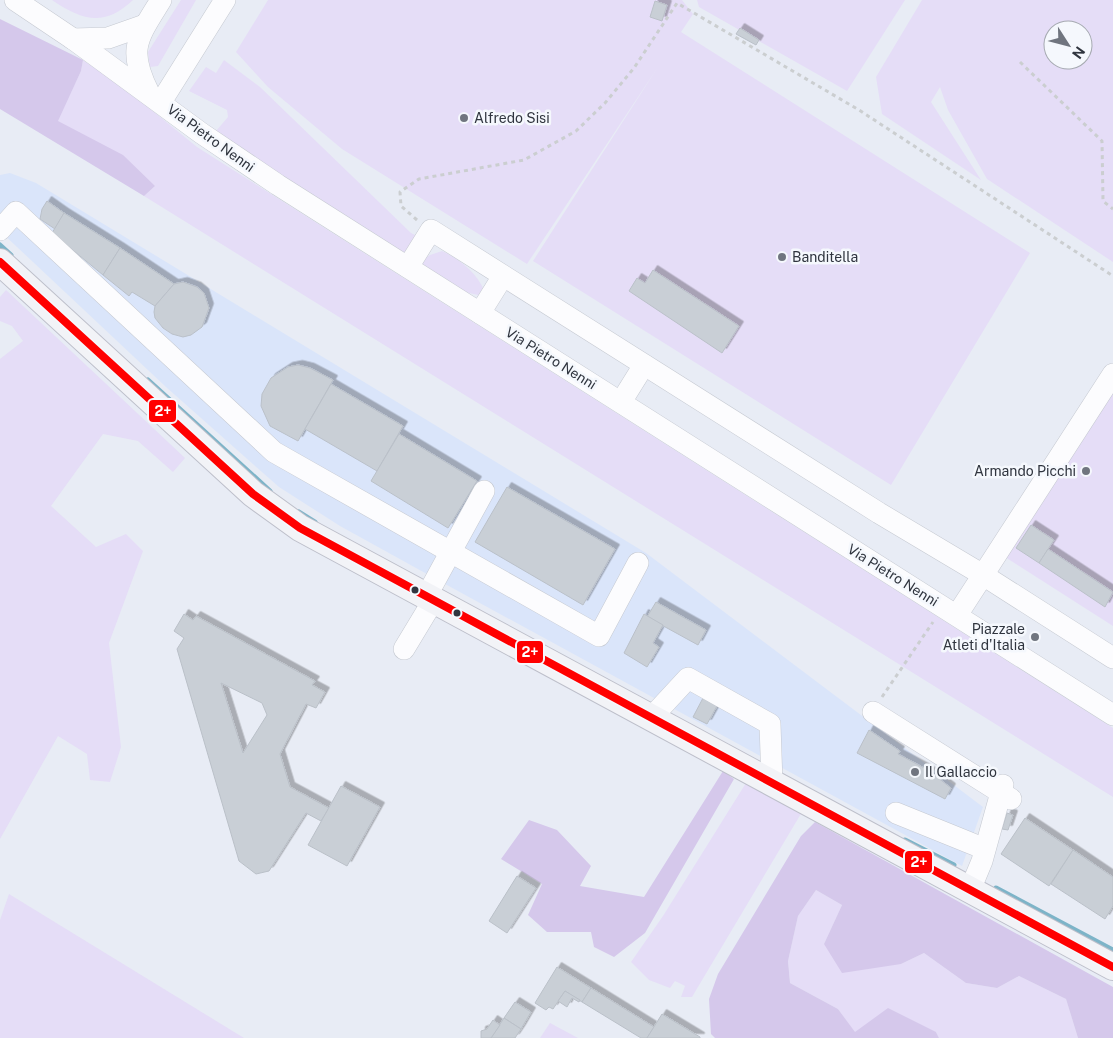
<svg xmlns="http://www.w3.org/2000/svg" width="1113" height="1038" viewBox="0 0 1113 1038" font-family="'Public Sans',sans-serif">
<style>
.built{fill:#dae5fa}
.green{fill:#e5ddf7;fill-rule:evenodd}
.forest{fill:#d5c8eb}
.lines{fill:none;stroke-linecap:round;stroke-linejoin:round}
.stream{stroke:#7db4c8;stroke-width:5}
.building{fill:#c9cfd6;stroke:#bac0c8;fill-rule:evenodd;filter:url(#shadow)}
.minor-casing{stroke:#c5c9d1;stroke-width:22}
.major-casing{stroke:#bdbfca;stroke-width:28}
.path{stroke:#cbced0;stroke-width:3;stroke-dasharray:4 4;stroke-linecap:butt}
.minor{stroke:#fcfcfe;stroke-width:21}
.major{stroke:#f2f3f7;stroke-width:26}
.bus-1-casing{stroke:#f5f8fd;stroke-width:11}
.bus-1{stroke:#f00;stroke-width:8}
.poi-dot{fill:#70757f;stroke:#f5f8fd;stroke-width:2}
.bus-dot{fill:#30353f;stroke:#f5f8fd;stroke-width:2}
.labels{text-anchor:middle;stroke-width:5;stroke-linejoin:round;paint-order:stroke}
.poi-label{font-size:14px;fill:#30353f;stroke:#f5f8fd;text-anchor:start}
.street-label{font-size:14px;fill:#30353f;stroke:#f5f8fd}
.line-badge{stroke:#f5f8fd;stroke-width:2}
.badge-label{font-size:14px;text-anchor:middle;font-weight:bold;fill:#fff}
</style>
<defs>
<filter id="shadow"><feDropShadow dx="4.5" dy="-4.5" stdDeviation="0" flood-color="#0004"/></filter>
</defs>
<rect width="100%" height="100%" fill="#e8ecf5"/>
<path class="built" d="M10,173l26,10 610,370 337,254 -21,59 -526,-287 -96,-53 -61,-39 -113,-100 -166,-156v-56z"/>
<g class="green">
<path d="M52,0h81c-30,28 -51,20 -81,0z"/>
<path d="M181,0h15l-38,66 -8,1 -2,-15z"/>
<path d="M268,0h414l11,14 -12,18 349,221 -139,232 -358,-224 125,-194 -131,197 -185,-115 -74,-62 -32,-35z"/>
<path d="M697,0h208l-58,91 -148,-84z"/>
<path d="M922,0h191v262l-126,-83 -39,-69 -8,-23 -9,15 50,78 -99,-66 -6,-37zM1053,30h30v30h-30z"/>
<path d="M83,60l44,30 70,57 916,581v69l-969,-601 11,-10 -98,-65 24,-50z"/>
<path d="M224,60l36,27 151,146 8,4 -9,14 -7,2 -134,-84 -53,-38 12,-14 -1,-7 -38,-19 17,-24 10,6z"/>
<path d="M442,251c17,8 34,21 42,39l-6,5 -13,-3 -47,-29 12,-8z"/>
<path d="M6,290l179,168 -12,14 -35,-31 -35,-7 -52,72 45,41 30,-13 17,17 -34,92 12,104 -11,35 -20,-2 -3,-26 -29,-18 -58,103v-480l23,-18 -11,-15 -12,-5v-24z"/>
<path d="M1113,385v241l-108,-69z"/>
<path d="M746,783l56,29 -110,185h-11l4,-11 -10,-5 -5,7 -21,-8 -18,-18 32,-46z"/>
<path d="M816,890l26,15 -18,39 77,20 23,-11 42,30 31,5 22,-12 47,23 12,39h-139l-3,-6 -81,1 -17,-24 -48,-26 -2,-22 10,-45z"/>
<path d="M9,894l235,144h-244v-118z"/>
<path d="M550,1023l28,15h-38z"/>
</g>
<g class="forest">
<path d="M0,19l83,41 -2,11 -23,50 65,34 32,31 -11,10 -144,-87z"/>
<path d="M723,771l11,8 -89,154 -31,24 -20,-10 -3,-15h-44l-19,-17 14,-31 -41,-25 28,-39 28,10 34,36 -11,20 64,11z"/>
<path d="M815,822l298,165v51h-35l-12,-39 -47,-23 -22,12 -31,-5 -42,-30 -23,11 -59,9 -18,-29 18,-39 -26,-15 -18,26 -10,45 2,22 48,26 17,23 33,-24 48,24 3,6h-224l-4,-4 -2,-35 9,-25 83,-138z"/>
</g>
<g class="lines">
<g class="stream">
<path d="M0,245l11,10"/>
<path d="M148,380l122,111"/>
<path d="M299,512l16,10"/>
<path d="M905,840l49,25"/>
<path d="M996,888l117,62"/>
</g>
</g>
<g class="building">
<path d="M655,1l12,4 -5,16 -12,-4z"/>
<path d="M740,28l19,12 -3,5 -20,-11z"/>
<path d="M47,201l17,12 -9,16 -15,-10 2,-10z"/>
<path d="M64,213l56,35 -17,27 -51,-42z"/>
<path d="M120,248l54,36 -19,22 -23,-14 -3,4 -26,-21z"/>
<path d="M653,270l86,56 -17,27 -93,-62 8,-13 8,5z"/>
<path d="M183,282l14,5 7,6 5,15 -7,19 -11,8 -8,2 -11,-3 -9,-6 -8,-10 -1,-6 1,-6 19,-22z"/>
<path d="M298,365l12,3 23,12 -35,61 -28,-15 -9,-20 1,-12 9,-16 17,-11z"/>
<path d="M331,384l72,42 -26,45 -72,-42z"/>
<path d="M399,434l78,47 -29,47 -77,-47z"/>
<path d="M507,487l108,62 -32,56 -108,-63z"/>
<path d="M1031,525l23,15 -15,23 -23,-15z"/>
<path d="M1048,549l65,43 -8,15 -66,-44z"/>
<path d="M656,602l50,28 -8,15 -51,-28z"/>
<path d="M184,614l9,6 3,-4 119,65 -3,4 13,7 -9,16 -10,-4 -26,50 10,33 39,21 -8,13 -15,-8 -37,58 -13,3 -17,-13 -62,-212 7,-11 -10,-7zM221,683l41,20 5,12 -24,38z"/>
<path d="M644,614l19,11 -10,18 6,4 -12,20 -23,-14z"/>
<path d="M703,698l14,8 -10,18 -14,-7z"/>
<path d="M869,730l31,21 -2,3 30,16 23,18 -6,11 -88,-46z"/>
<path d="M341,786l39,21 -33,59 -39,-21z"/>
<path d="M1007,813l6,2 -5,15 -6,-1z"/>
<path d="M1025,818l48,32 -24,36 -48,-32z"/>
<path d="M1073,850l40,27v29l-8,13 -54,-35z"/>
<path d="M517,876l19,12 -29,45 -18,-12z"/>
<path d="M557,967l34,21 -9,14 -17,-11 -12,18 -4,-2 -3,3 -11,-7z"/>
<path d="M591,988l63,39 -7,11h-6l-59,-36z"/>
<path d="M565,991l15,9 -1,2 -7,-4 -5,9 -9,-6z"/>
<path d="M515,1002l16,10 -10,17 -17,-11z"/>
<path d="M662,1014l38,23v1h-53z"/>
<path d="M504,1018l17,11 -6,9h-24z"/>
<path d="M493,1020l7,5 -9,13h-10v-7l6,-2z"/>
</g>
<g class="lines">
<g class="minor-casing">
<g id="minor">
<path d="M15,0l58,39 128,94 77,52 835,530"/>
<path d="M73,39l35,-1 37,-13"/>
<path d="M149,93c-22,-44 -12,-54 12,-93"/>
<path d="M161,102l64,-102"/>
<path d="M0,230l16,-18 258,240 325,184 39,-73"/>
<path d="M408,267l23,-37 448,283 104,62 130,-201"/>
<path d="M480,313l23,-37"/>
<path d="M621,402l23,-37"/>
<path d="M426,597l58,-106"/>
<path d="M957,615l26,-40 130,83"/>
<path d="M404,649l29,-48"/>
<path d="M873,712l138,87"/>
<path d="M651,718l37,-40 82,46 2,59"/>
<path d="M896,813l89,36"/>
<path d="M970,890l12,-29 21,-76"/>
</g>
</g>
<g class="major-casing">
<path id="major" d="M0,262l253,232 47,34 813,439"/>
</g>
<g class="path">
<path d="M1020,62l82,79 1,60 10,8"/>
<path d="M417,220l-16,-14 -1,-14 19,-13 105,-19 52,-29 29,-28 29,-35 43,-65 182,107 254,166"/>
<path d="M882,697l51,-75"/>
</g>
<use href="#minor" class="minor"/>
<use href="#major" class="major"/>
<g class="bus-1-casing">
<path id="bus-1" d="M0,262l253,232 47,34 813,439"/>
</g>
<use href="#bus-1" class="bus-1"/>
</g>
<g class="poi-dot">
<circle cx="464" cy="118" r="5"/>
<circle cx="782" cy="257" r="5"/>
<circle cx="1086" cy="471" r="5"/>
<circle cx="1035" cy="637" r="5"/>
<circle cx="915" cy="772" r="5"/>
</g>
<g class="bus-dot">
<circle cx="415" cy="590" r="4.5"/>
<circle cx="457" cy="613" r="4.5"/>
</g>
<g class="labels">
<g class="poi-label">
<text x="474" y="123">Alfredo Sisi</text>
<text x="792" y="262">Banditella</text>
<text x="1076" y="476" text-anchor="end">Armando Picchi</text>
<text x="1025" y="634" text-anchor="end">Piazzale<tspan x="1025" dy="16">Atleti d'Italia</tspan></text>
<text x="925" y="777">Il Gallaccio</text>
</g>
<g class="street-label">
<text transform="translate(211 138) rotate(36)" y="5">Via Pietro Nenni</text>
<text transform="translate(551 358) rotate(32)" y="5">Via Pietro Nenni</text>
<text transform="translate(893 575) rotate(32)" y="5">Via Pietro Nenni</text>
</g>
</g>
<g class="line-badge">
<rect x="148" y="399" width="29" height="24" rx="5" fill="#f00"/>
<rect x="516" y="640" width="28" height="24" rx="5" fill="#f00"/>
<rect x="904" y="850" width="29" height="24" rx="5" fill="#f00"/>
</g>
<g class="badge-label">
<text x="163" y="416">2+</text>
<text x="530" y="657">2+</text>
<text x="919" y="867">2+</text>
</g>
<g transform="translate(1068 45) rotate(126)"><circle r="24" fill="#f5f8fd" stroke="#a6aab1"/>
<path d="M0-4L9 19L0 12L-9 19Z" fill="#70757f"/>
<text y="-8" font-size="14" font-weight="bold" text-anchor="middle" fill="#30353f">N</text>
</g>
</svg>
